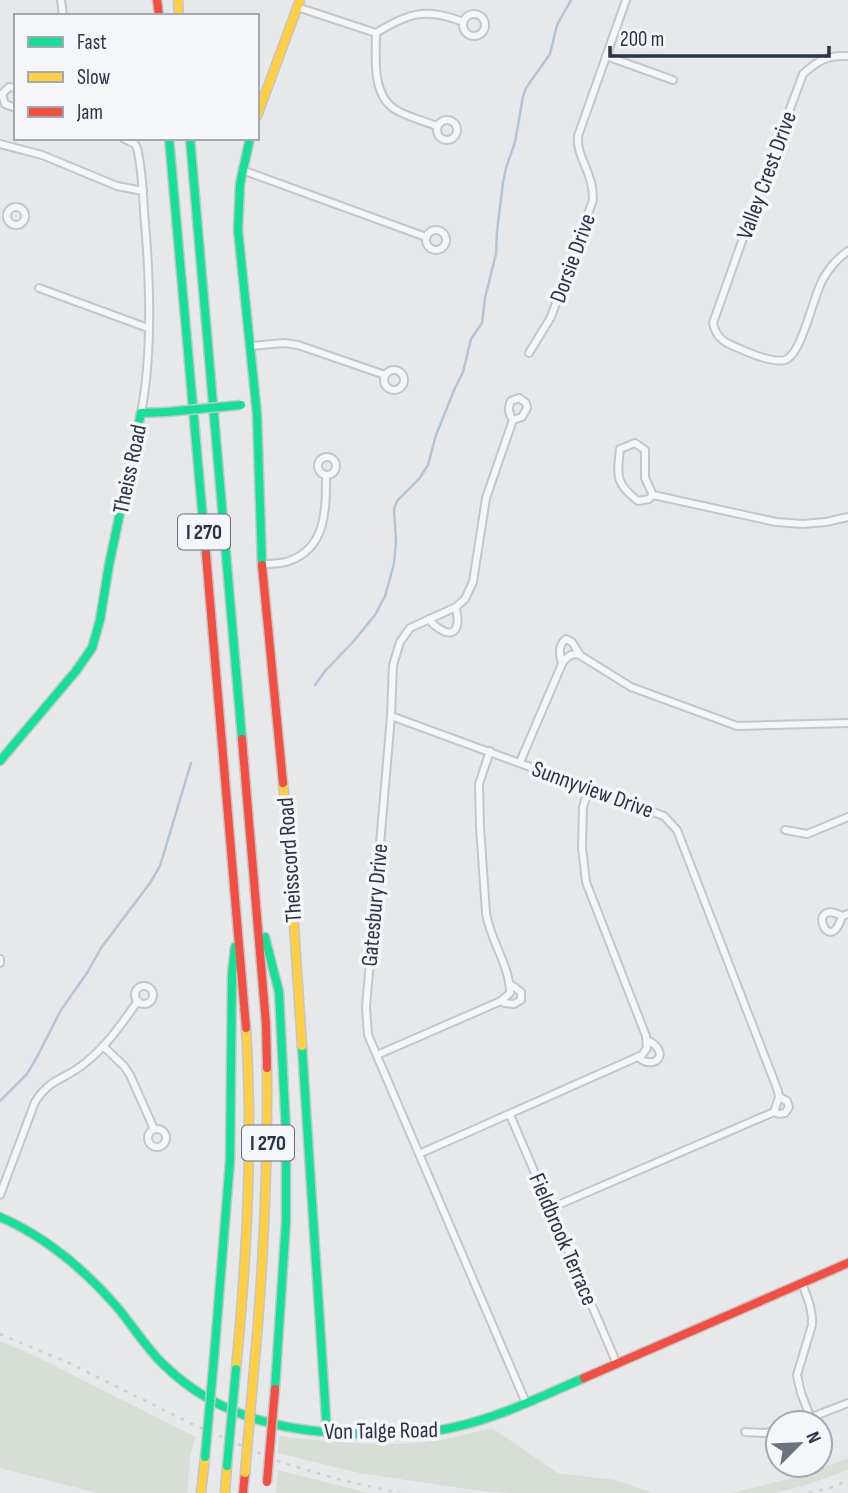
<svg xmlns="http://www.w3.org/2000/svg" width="848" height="1493" viewBox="0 0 848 1493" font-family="'Sofia Sans Condensed',sans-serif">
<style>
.green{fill:#d6ded6}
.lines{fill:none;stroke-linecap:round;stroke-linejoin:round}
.stream{stroke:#b4c4d5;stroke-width:2.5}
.street-casing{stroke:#c4c6c8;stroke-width:10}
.fast-casing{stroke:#c4c6c8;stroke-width:11}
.slow-casing{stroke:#c4c6c8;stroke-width:11}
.jam-casing{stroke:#c4c6c8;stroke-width:11}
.street{stroke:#f5f6f7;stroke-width:6}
.fast{stroke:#16e098;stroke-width:8}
.slow{stroke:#ffcf43;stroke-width:8}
.jam{stroke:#f24e42;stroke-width:8}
.rail{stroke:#cecfd2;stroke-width:2.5;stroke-dasharray:3.5 7;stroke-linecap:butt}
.fast-bridge-casing{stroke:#c4c6c8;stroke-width:11;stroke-linecap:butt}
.slow-bridge-casing{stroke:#c4c6c8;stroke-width:11;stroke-linecap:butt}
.jam-bridge-casing{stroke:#c4c6c8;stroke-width:11;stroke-linecap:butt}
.fast-bridge{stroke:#16e098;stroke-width:8}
.slow-bridge{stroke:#ffcf43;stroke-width:8}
.jam-bridge{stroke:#f24e42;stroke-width:8}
.labels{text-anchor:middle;stroke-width:7;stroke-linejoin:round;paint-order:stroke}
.shield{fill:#f4f6f9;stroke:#676e7b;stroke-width:2}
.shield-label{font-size:21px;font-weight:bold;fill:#2b3445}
.street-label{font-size:23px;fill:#2b3445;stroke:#f4f6f9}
</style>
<rect width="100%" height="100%" fill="#e6e8ea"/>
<g class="green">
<path d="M0,1341l35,15 161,81 -5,15 -4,41h-90l-97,-25z"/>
<path d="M492,1428l66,45 57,7 38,13h-139l-33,-2 -122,-18 -81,-20 1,-17c44,5 94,10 137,7 26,-2 51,-9 76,-15z"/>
<path d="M848,1458v12l-45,16 -28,7h-44l74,-18z"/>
<path d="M278,1470l90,23h-92z"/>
</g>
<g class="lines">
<g class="stream">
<path d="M315,685l10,-14 27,-28 23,-28 10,-19 9,-32 2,-23 -2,-32 3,-8 22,-22 9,-14 8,-30 19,-47 8,-16 8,-33 11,-16 3,-25 11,-44 1,-23 6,-48 3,-15 9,-26 8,-45 3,-9 24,-34 7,-29 14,-25"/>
<path d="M0,1101l27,-27 10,-17 24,-47 26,-37 14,-25 49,-65 10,-17 31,-103"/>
</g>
<g class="street-casing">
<g id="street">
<path d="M61,0l2,16"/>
<path d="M297,7l79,26c32,-20 51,-26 87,-11"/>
<circle cx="474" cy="25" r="11"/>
<path d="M376,33c0,24 -5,62 20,77 12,7 28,11 41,16"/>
<path d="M606,56l67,24"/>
<path d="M848,56c-20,-1 -30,4 -45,18l-38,102 -52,147c3,15 12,20 25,25 11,5 35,15 47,12 17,-5 28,-64 38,-81 6,-11 15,-21 25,-28"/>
<path d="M16,88l-7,-1 -7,7 3,10 8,3h3"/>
<circle cx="447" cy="130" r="10"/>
<path d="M123,138l12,6 2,4c5,20 6,43 7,64 6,64 9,139 -3,201"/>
<path d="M0,144l42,11 75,31 26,5"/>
<path d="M242,170l184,67"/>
<circle cx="16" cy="216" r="9"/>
<circle cx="436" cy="240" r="10"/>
<path d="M39,288l109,40"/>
<path d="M251,346l33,-3 14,2 87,30"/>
<path d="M529,353l22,-36 42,-117c0,-8 -1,-16 -4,-24 -5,-15 -12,-24 -11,-40l48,-136"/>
<circle cx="394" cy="380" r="10"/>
<path d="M513,420c-4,-6 -6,-12 -2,-19l8,-3 7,5 1,5 -5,9 -9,3 -27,78 -13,84 -8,17 -9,8 -46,21 -10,14 -7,23 -2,51 -25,291 2,28 158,368"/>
<circle cx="327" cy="466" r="9"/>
<path d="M653,495l-8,-17v-28l-10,-7 -15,6c-3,27 -5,34 18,52l11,-2 4,-4 123,27 27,2 23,-2 22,-5"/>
<path d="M262,564c9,0 19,0 27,-3 38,-13 37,-53 37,-86"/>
<path d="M429,619c5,7 24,23 28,6 2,-5 -1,-12 -1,-18"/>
<path d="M562,664c-2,-9 -5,-18 4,-25l6,3 8,13"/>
<path d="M391,716l273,100 13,14 101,261 1,6 -5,15 -223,96"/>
<path d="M520,762l42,-98c4,-7 8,-10 16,-10l53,33 106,39 111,-3"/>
<path d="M785,830l22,4 41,-17"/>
<path d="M842,916c-37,-19 -13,44 0,0l6,-2"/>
<path d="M0,959v4"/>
<circle cx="144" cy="995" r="9"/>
<path d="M502,1000l2,3 10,1 7,-4v-8l-11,-8"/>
<path d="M103,1046l21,20 6,9 24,54"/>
<path d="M377,1055l124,-54 9,-8c0,-27 -20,-53 -24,-80l-6,-86 -1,-43 11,-33"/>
<path d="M638,1057c17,15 34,-5 9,-17"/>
<path d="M774,1112l5,2 6,-1 4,-6 -2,-6 -8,-4"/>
<path d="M510,1115l107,249"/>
<circle cx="157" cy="1138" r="9"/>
<path d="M419,1154l223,-99 5,-7 -1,-12 -60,-154 -4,-34 1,-41 6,-19"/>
<path d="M0,1195l35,-93c16,-25 30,-22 50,-39 22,-17 37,-40 53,-62"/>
<path d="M802,1283c5,14 11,27 10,42l-15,50 4,18 10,26"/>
<path d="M797,1423l51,-20"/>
<path d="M745,1432l21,1 12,-4"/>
</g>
</g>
<g class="fast-casing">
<g id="fast">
<path d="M169,138l37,416"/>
<path d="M190,138l52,601"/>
<path d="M250,138l-10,46 -2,46 19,184 5,151"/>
<path d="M0,761l76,-90 16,-23 8,-28 9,-55 32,-152 26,-1"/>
<path d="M265,937l14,55 7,139v90l-11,168"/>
<path d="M302,1046l25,387"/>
<path d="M0,1217c46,20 84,52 117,90 16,19 29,41 47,58 56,55 130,69 206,69 29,0 57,0 85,-7 45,-10 87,-31 129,-49"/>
<path d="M214,1358l16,-197 2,-187 3,-27"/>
</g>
</g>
<g class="slow-casing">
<g id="slow">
<path d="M178,0l1,16"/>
<path d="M257,116l43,-116"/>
<path d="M283,783l6,66 13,197"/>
<path d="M236,1369c11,-114 17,-226 10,-341"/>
<path d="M253,1381c10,-104 15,-208 14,-313"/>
<path d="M201,1493l4,-36"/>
<path d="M225,1493l2,-27"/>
</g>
</g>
<g class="jam-casing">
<g id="jam">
<path d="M157,0l2,16"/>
<path d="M206,554l40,474"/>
<path d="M262,565l21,218"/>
<path d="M242,739l24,285 1,44"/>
<path d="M584,1378l264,-115"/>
<path d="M243,1493l2,-20"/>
</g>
</g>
<use href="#street" class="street"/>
<use href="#fast" class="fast"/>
<use href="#slow" class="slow"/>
<use href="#jam" class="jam"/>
<g class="rail">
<path d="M0,1334l67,28 127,63 86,37 61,18 59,13"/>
<path d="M809,1493l24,-6 15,-7"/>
</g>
<g class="fast-bridge-casing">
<g id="fast-bridge">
<path d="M167,412l74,-7"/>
<path d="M205,1457l9,-99"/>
<path d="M227,1466l9,-97"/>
</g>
</g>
<g class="slow-bridge-casing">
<path id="slow-bridge" d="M245,1473l8,-92"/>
</g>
<g class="jam-bridge-casing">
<path id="jam-bridge" d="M267,1482l8,-93"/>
</g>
<use href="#fast-bridge" class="fast-bridge"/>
<use href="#slow-bridge" class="slow-bridge"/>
<use href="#jam-bridge" class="jam-bridge"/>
</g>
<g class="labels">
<g class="shield">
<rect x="178" y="514.5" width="52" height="35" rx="5"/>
<rect x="242" y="1125.5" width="52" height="35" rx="5"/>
</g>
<g class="shield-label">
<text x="204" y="539">I 270</text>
<text x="268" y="1150">I 270</text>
</g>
<g class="street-label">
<text transform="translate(766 175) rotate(-70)" y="8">Valley Crest Drive</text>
<text transform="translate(572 258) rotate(-70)" y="8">Dorsie Drive</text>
<text transform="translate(129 469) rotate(-78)" y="8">Theiss Road</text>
<text transform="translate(593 789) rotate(20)" y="8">Sunnyview Drive</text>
<text transform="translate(289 860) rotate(-94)" y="8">Theisscord Road</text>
<text transform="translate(374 905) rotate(-85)" y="8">Gatesbury Drive</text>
<text transform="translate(564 1239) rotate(67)" y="8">Fieldbrook Terrace</text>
<text transform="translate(381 1430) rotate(-1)" y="8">Von Talge Road</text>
</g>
</g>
<rect x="14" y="14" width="245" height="126" fill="#f4f6f9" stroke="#a4a8b1" stroke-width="2"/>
<rect x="28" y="37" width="35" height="10" fill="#16e098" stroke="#a4a8b1" stroke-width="2"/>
<text x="77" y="49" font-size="21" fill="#2b3445">Fast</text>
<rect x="28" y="72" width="35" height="10" fill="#ffcf43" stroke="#a4a8b1" stroke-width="2"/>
<text x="77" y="84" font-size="21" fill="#2b3445">Slow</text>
<rect x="28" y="107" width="35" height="10" fill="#f24e42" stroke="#a4a8b1" stroke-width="2"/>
<text x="77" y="119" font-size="21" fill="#2b3445">Jam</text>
<g transform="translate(799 1444) rotate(66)"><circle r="33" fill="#f4f6f9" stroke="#a4a8b1" stroke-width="2"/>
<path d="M0-5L12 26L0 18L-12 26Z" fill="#6c737f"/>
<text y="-10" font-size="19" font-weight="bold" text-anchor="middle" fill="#2b3445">N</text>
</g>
<path d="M610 46v10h219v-10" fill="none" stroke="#2b3445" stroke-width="3.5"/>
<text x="620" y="46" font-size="21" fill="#2b3445" stroke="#f4f6f9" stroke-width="5" paint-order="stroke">200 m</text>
</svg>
